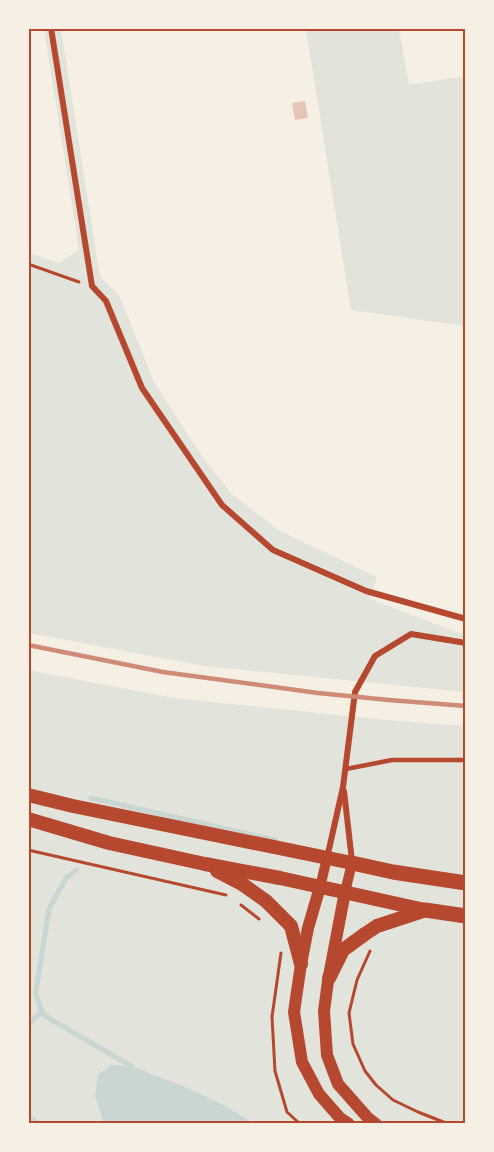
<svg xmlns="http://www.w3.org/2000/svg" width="494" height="1152" viewBox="0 0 494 1152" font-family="'Sofia Sans Condensed',sans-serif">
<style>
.green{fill:#e2e4dc}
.water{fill:#c9d6d2}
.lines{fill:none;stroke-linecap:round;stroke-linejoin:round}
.stream{stroke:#c9d6d2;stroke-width:5}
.building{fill:#e6c5b7}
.path{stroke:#b5482f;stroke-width:3}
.service{stroke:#b5482f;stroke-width:4.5}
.minor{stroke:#b5482f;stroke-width:6}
.tertiary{stroke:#b5482f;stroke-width:10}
.secondary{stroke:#b5482f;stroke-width:12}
.primary{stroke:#b5482f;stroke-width:14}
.trunk{stroke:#b5482f;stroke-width:15}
.motorway{stroke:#b5482f;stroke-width:15}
.rail{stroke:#cf8b77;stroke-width:4.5}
.neatline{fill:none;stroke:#b5482f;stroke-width:2}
</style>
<rect width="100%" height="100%" fill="#f6efe4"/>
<g class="green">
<path d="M44,29h17l39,248 19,18 36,89 49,75 27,34 47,37 99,47 -7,22 95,36v57l-261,-26 -175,-33 -1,-380 32,10 19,-14z"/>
<path d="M306,29h93l10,56 56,-9v250l-114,-16z"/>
<path d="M28,670l146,28 212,22 79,6v397h-436z"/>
</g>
<path class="water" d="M111,1065l20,1 57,22 37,18 28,17h-149l-9,-27 3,-21z"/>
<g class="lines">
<g class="stream">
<path d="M91,798l184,42"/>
<path d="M42,1012l3,4 86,50"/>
<path d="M28,1024l14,-12 -6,-17 1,-10 12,-76 17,-31 11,-8"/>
<path d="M28,1115l10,9"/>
</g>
</g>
<path class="building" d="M305,101l3,17 -13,2 -3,-17z"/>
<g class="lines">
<g class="path">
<path d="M28,264l51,18"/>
<path d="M28,850l198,45"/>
<path d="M241,905l18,14"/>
<path d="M370,951l-13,29 -8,33 4,31 12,27 11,14 17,15 25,12 28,11h20"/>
<path d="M281,953l-9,64 3,54 12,41 13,12"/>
</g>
<path class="service" d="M346,769l46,-9h74"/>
<g class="minor">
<path d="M51,28l41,258 14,15 36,87 80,117 51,45 93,41 100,28"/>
<path d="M344,791l8,70"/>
<path d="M327,858l16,-71 12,-95 20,-36 36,-22 55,9"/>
</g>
<g class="tertiary">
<path d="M320,887l7,-29"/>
<path d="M345,892l7,-29"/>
</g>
<g class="secondary">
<path d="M320,887l-12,41 -7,36 -7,48 8,50 17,32 21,24 9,6"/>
<path d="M345,892l-17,89 -4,30 3,44 11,29 30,34 8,6"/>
</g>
<g class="primary">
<path d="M28,795l45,11 279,57"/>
<path d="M28,819l81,24 96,21 75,14 145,32"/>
<path d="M217,871l25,13 24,17 25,25 10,38"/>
<path d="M329,978l14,-28 22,-16 12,-8 46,-15"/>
</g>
<path class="trunk" d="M352,863l41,9 73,11"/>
<path class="motorway" d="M425,910l41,6"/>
<path class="rail" d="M28,645l135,27 155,21 71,7 77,6"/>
</g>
<rect width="494" height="1152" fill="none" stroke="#f6efe4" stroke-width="60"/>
<rect x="30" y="30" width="434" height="1092" class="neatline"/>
</svg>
